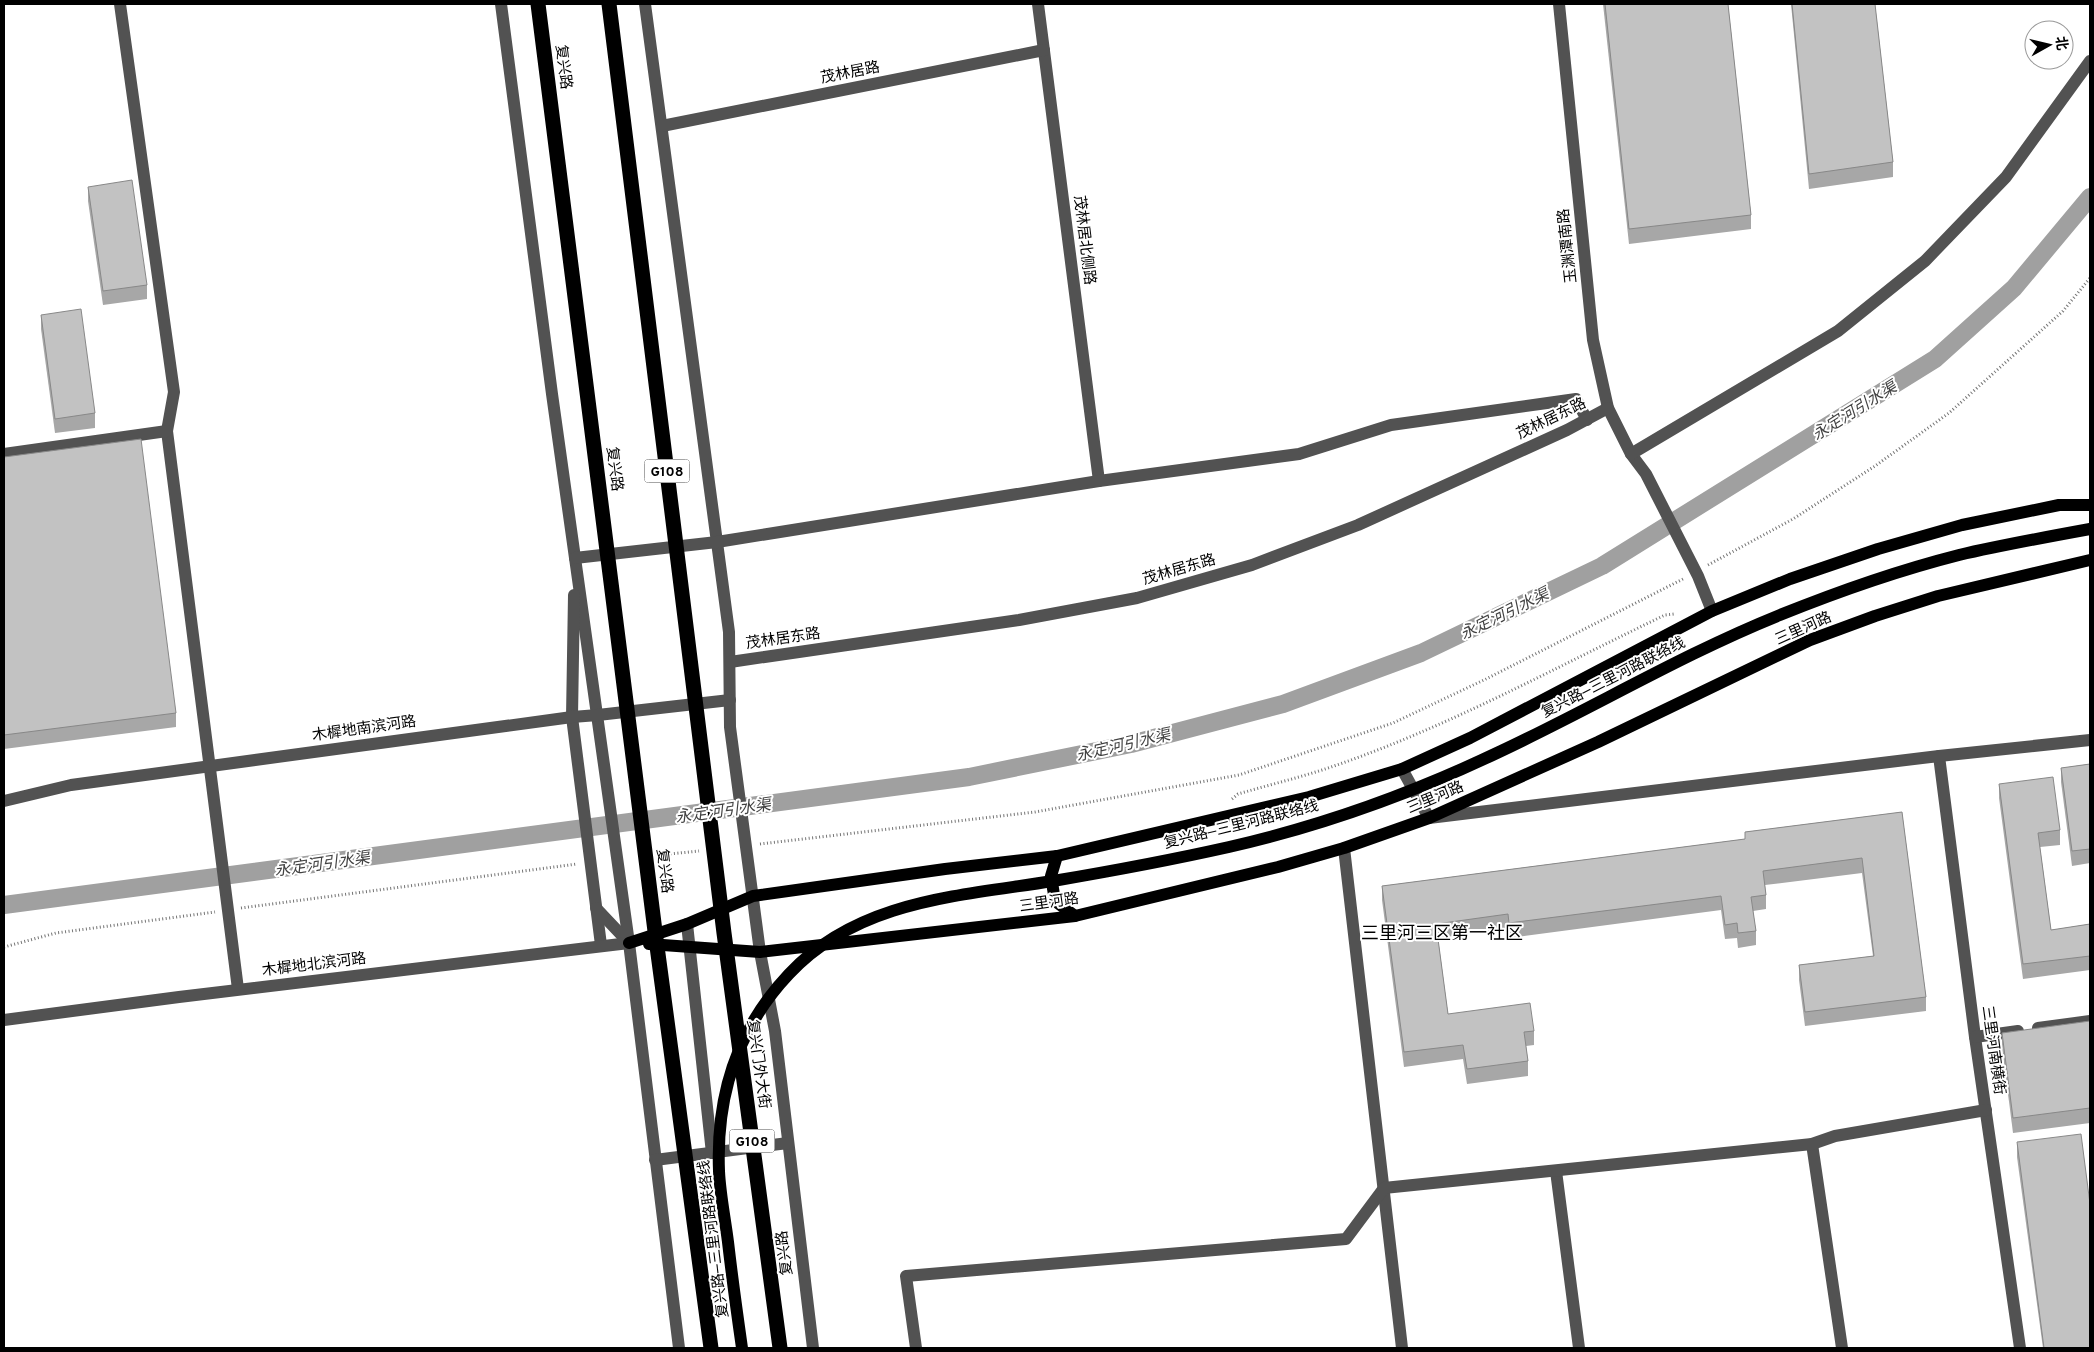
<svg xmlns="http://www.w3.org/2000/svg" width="2094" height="1352" viewBox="0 0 2094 1352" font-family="Overpass,'Noto Sans SC',sans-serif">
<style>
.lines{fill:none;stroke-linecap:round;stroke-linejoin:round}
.canal{stroke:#a0a0a0;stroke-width:18}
.path{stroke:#747474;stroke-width:3;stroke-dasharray:1 2.5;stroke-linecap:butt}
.minor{stroke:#525252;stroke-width:12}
.major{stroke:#000;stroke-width:12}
.highway{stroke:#000;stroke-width:15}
.wall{fill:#a7a7a7}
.building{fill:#c2c2c2;stroke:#888}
.labels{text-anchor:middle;stroke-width:4;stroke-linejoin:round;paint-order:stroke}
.shield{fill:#fff;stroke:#4c4c4c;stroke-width:1}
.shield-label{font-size:14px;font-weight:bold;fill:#000}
.street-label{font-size:15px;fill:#000;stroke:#fff}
.water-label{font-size:16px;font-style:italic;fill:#414141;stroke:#fff}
.quarter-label{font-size:18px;fill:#000;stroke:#fff}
</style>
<rect width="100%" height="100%" fill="#fff"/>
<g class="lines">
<path class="canal" d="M4,905l965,-128 162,-33 152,-40 138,-51 181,-87 333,-207 79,-71 76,-91"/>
<g class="path">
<path d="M1708,565l85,-46 82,-53 74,-53 114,-102 27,-33"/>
<path d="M1232,799l6,-5c27,-8 56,-15 84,-24 119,-39 230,-101 343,-155l9,-1"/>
<path d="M760,844l275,-32 204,-37 154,-52 93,-44 197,-100"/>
<path d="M660,855l39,-4"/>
<path d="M241,908l336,-44"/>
<path d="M4,947l52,-14 159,-21"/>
</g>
<g class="minor">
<path d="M120,4l54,388 -7,39 71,558"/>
<path d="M501,4l51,390 77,549 50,405"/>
<path d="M645,4l84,628 1,95 30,225 15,79 38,317"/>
<path d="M1038,4l61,477"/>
<path d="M1559,4l34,336 15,68 23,46 15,20 52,102 14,35"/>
<path d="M662,126l382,-76"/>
<path d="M4,454l163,-23"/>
<path d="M1631,454l207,-123 87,-70 81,-84 84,-116"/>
<path d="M575,558l142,-16 382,-61 200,-27 92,-29 185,-26 11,21"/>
<path d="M574,595l-2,122 29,228"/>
<path d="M730,662l289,-42 118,-22 115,-33 106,-40 209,-95 41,-22"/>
<path d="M1939,756l36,281 45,311"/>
<path d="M1402,769l27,49 510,-62 151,-16"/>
<path d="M4,801l67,-16 501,-68 26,-2 132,-15"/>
<path d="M1344,848l58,500"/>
<path d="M596,908l33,35"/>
<path d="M687,924l25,229"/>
<path d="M4,1020l175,-23 450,-54"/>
<path d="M2038,1028l52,-7"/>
<path d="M1975,1037l43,-6"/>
<path d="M1812,1144l30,204"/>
<path d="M655,1160l133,-17"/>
<path d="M1556,1171l23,177"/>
<path d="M916,1348l-10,-72 440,-37 38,-51 428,-44 23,-8 151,-26"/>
</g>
<g class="major">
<path d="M1057,856l-6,20 4,25 20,15"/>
<path d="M629,943l58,-19 66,-28 192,-27 112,-13 252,-59 93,-28 68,-31 242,-127 78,-32 88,-30 84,-24 97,-20h31"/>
<path d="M649,944l111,8 315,-36 203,-49 66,-19 85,-30 169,-76 212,-102 65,-24 63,-20 152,-36"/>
<path d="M742,1348c-5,-35 -10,-71 -14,-106 -3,-24 -8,-48 -9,-71 -3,-75 18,-142 70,-197 69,-74 170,-78 264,-93 59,-10 118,-21 176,-34 92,-21 184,-54 270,-95 94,-44 184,-98 281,-137 57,-23 120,-45 179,-60 43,-10 87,-18 131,-26"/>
</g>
<g class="highway">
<path d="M538,4l118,935 55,409"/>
<path d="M609,4l115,929 56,415"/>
</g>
</g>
<g class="wall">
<path d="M1603,4h125l23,211v14l-122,15z"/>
<path d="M1791,4h84l18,158v15l-84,12z"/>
<path d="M88,187l59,98v14l-44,6 -15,-104z"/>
<path d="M41,315l54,98v15l-40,5 -14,-104z"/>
<path d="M4,457l172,256v14l-172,22z"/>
<path d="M2090,764v99l-18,3 -11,-84v-14z"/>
<path d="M1999,784l61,46v15l-20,2 11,83 39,-6v46l-67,9 -24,-181z"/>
<path d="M1902,812l24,185v14l-121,15 -6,-46v-15l74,-9 -11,-83 -97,12 1,10v14l-13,2 3,20v14l-18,3 -1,-10 -12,1 -4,-29 -212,28 -1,-9 -70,9 10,76 86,17v14l-8,1 2,15v15l-61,8 -4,-25 -59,8 -22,-167v-14l363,-47v-7z"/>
<path d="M2090,1021v102l-77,10 -11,-86v-14z"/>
<path d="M2017,1142l73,206h-47l-26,-191z"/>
</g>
<g class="building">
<path d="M1605,4h123l23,211 -122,14z"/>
<path d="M1792,4h83l18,158 -84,12z"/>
<path d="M132,180l15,105 -44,6 -15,-104z"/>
<path d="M81,309l14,104 -40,6 -14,-104z"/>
<path d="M141,439l35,274 -172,22v-278z"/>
<path d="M2090,764v85l-18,2 -11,-83z"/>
<path d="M2053,777l7,53 -22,3 13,97 39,-6v32l-67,8 -24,-180z"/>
<path d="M1902,812l24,185 -121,15 -6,-47 75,-9 -12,-98 -99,13 3,24 -15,2 5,34 -18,2 -1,-10 -12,2 -4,-29 -212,27 -1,-9 -72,10 12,90 82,-11 4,28 -10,1 4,29 -61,8 -4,-24 -59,7 -22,-166 363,-47v-7z"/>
<path d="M2090,1021v87l-77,10 -11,-85z"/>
<path d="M2081,1134l9,70v144h-46l-27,-206z"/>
</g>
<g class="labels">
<g class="shield">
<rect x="644.5" y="459.5" width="45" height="23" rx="4"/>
<rect x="729.5" y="1129.5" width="45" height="23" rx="4"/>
</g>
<g class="shield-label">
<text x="667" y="476">G108</text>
<text x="752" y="1146">G108</text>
</g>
<g class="street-label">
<text transform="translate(564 67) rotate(83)" y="5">复兴路</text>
<text transform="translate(850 72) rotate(-11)" y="5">茂林居路</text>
<text transform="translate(1085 240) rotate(83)" y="5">茂林居北侧路</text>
<text transform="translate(1567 246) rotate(-96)" y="5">玉渊潭南路</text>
<text transform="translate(1551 418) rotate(-26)" y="5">茂林居东路</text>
<text transform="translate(615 469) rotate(83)" y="5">复兴路</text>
<text transform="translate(1179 569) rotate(-16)" y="5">茂林居东路</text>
<text transform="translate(1803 628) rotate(-24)" y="5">三里河路</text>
<text transform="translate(783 638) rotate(-8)" y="5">茂林居东路</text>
<text transform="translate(1613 677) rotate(-27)" y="5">复兴路—三里河路联络线</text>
<text transform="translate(364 728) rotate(-8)" y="5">木樨地南滨河路</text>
<text transform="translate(1435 797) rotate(-23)" y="5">三里河路</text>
<text transform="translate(1241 824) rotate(-14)" y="5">复兴路—三里河路联络线</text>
<text transform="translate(665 871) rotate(83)" y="5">复兴路</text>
<text transform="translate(1049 902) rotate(-8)" y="5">三里河路</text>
<text transform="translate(314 964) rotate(-7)" y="5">木樨地北滨河路</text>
<text transform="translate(1994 1050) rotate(82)" y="5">三里河南横街</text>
<text transform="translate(759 1064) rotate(82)" y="5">复兴门外大街</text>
<text transform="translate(713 1239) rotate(-97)" y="5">复兴路—三里河路联络线</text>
<text transform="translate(784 1253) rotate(-97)" y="5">复兴路</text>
</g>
<g class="water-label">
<text transform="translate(1854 410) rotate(-32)" y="6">永定河引水渠</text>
<text transform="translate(1504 613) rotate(-26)" y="6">永定河引水渠</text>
<text transform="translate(1123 744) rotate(-13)" y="6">永定河引水渠</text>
<text transform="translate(723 810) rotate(-8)" y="6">永定河引水渠</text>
<text transform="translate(322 863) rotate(-8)" y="6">永定河引水渠</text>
</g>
<g class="quarter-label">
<text x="1442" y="939">三里河三区第一社区</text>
</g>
</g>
<rect width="2094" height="1352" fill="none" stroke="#000000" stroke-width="10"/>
<g transform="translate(2049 45) rotate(82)"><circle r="24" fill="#ffffff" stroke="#999999"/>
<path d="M0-4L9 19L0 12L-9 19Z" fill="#000000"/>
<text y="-8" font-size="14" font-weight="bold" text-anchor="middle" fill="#000000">北</text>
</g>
</svg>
